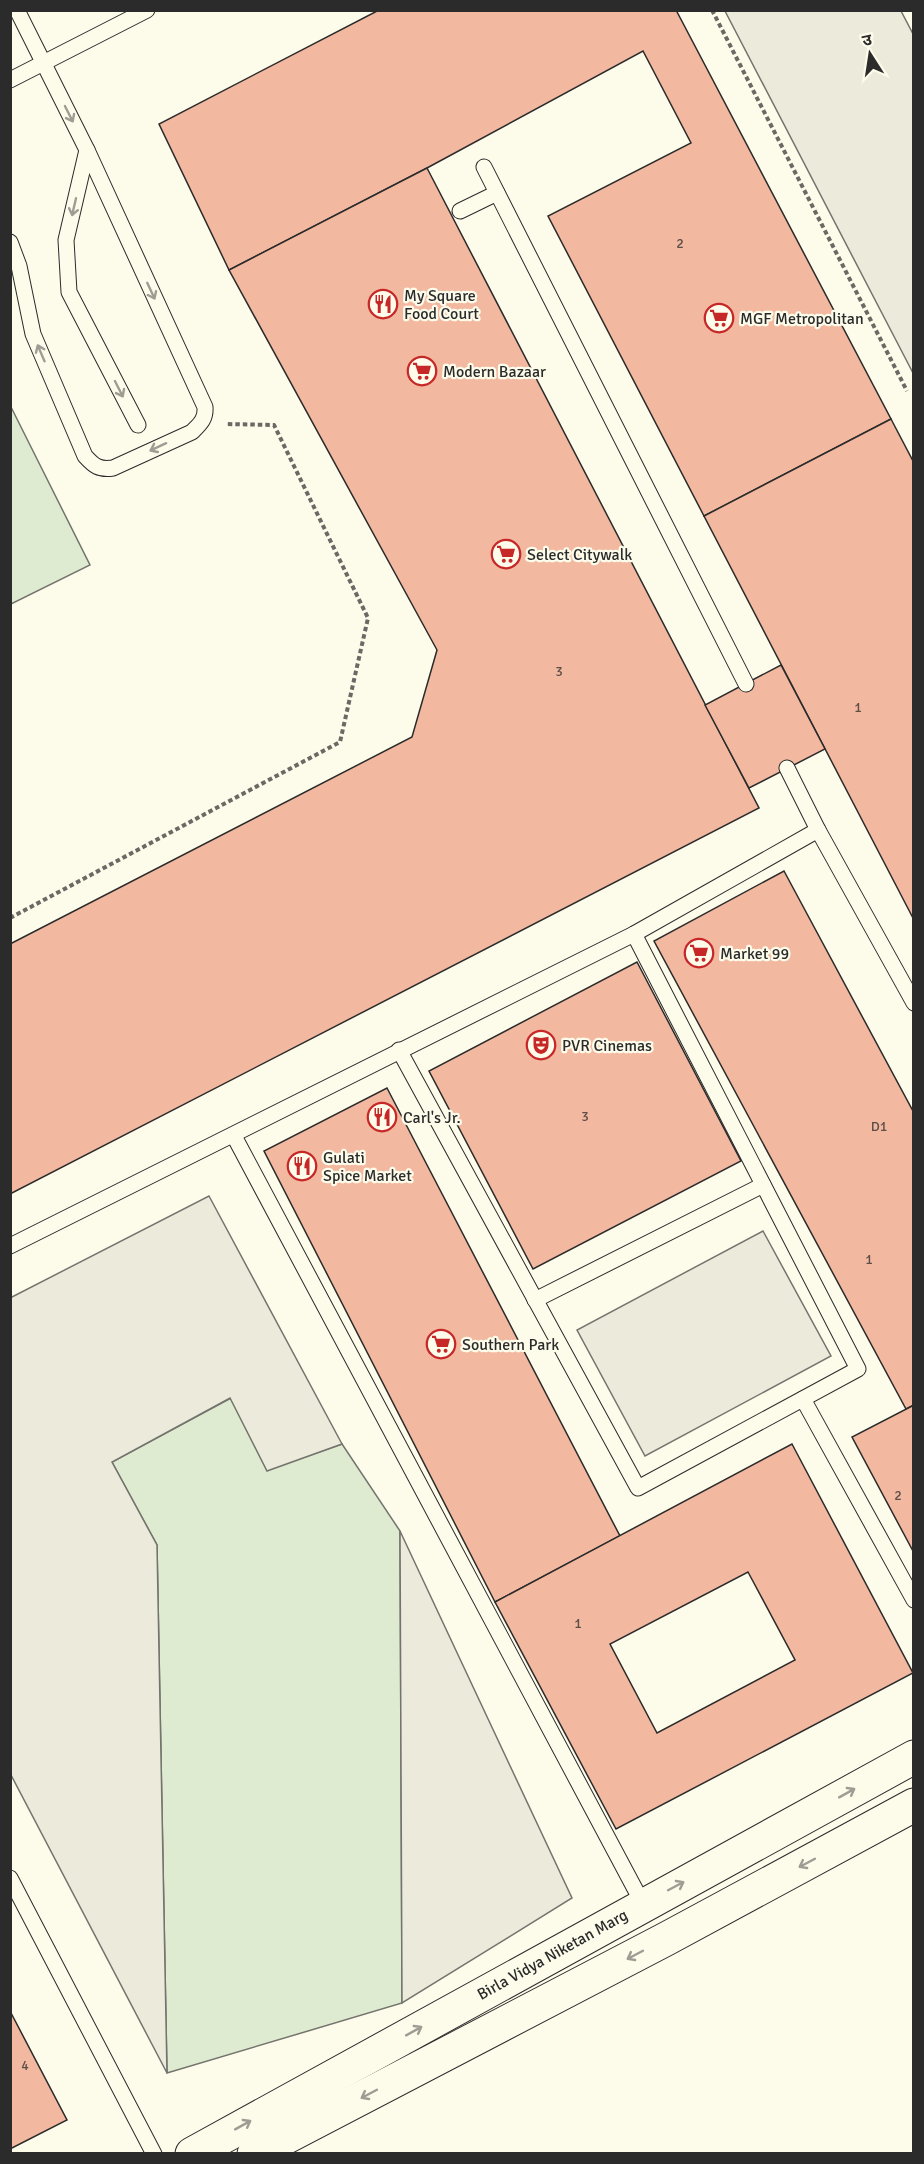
<svg xmlns="http://www.w3.org/2000/svg" width="924" height="2164" viewBox="0 0 924 2164" font-family="Signika,'Noto Sans Devanagari',sans-serif">
<style>
.green{fill:#deebd1;stroke:#74746e;stroke-width:1.5}
.parking{fill:#eceadb;stroke:#74746e;stroke-width:1.5}
.building{fill:#f2b8a0;stroke:#2b2b2b;stroke-width:1.5;fill-rule:evenodd}
.lines{fill:none;stroke-linecap:round;stroke-linejoin:round}
.service-casing{stroke:#2b2b2b;stroke-width:17}
.tertiary-casing{stroke:#2b2b2b;stroke-width:35}
.path{stroke:#6a6964;stroke-width:4;stroke-dasharray:4.5 3;stroke-linecap:butt}
.service{stroke:#fdfbea;stroke-width:15}
.tertiary{stroke:#fdfbea;stroke-width:33}
.oneway{stroke:#9e9d94}
.labels{text-anchor:middle;stroke-width:4.5;stroke-linejoin:round;paint-order:stroke}
.number-label{font-size:14px;fill:#5d4e48}
.poi-label{font-size:16px;fill:#2b2b2b;stroke:#fdfbea;text-anchor:start}
.street-label{font-size:16px;fill:#2b2b2b;stroke:#fdfbea}
</style>
<rect width="100%" height="100%" fill="#fdfbea"/>
<g class="green">
<path d="M10,405l80,160 -79,39h-1z"/>
<path d="M231,1398l36,72 75,-26 58,87 2,472 -235,70 -10,-528 -45,-83z"/>
</g>
<g class="parking">
<path d="M725,11h176l12,23v339z"/>
<path d="M209,1196l133,248 -75,27 -37,-73 -118,64 45,83 10,528 -156,-298 -1,-477z"/>
<path d="M763,1231l68,125 -186,100 -68,-126z"/>
<path d="M400,1531l172,367 -170,105z"/>
</g>
<g class="building">
<path d="M379,10h297l215,409 -187,97 -156,-300 143,-73 -48,-92 -216,117 -198,102 -70,-146z"/>
<path d="M427,168l332,640 -749,386v-250l402,-207 25,-87 -208,-380z"/>
<path d="M891,419l23,44v457l-210,-404z"/>
<path d="M781,665l44,84 -76,39 -44,-83z"/>
<path d="M784,871l130,242v292l-8,4 -252,-468z"/>
<path d="M637,962l104,199 -208,108 -104,-198z"/>
<path d="M387,1088l233,448 -125,66 -231,-451z"/>
<path d="M914,1405v148l-62,-116z"/>
<path d="M792,1444l121,229 -297,156 -121,-227zM748,1572l47,88 -138,73 -47,-89z"/>
<path d="M10,2011l57,109 -57,29z"/>
</g>
<g class="lines">
<g class="service-casing">
<g id="service">
<path d="M10,80l137,-70"/>
<path d="M87,150l-21,90 3,52 69,133"/>
<path d="M484,167l262,517"/>
<path d="M460,211l37,-18"/>
<path d="M10,242l9,24 14,68 52,122c9,10 14,14 28,12l79,-36c8,-8 14,-13 13,-25l-118,-257 -70,-140"/>
<path d="M787,768l31,62 96,173"/>
<path d="M399,1050l239,438 220,-119 -224,-435"/>
<path d="M234,1136l409,768"/>
<path d="M10,1246l624,-312 184,-104"/>
<path d="M535,1300l228,-115"/>
<path d="M803,1399l111,201"/>
<path d="M10,1878l144,276"/>
</g>
</g>
<g class="tertiary-casing">
<g id="tertiary">
<path d="M192,2154l722,-397"/>
<path d="M254,2154l412,-215 248,-134"/>
</g>
</g>
<g class="path">
<path d="M712,10l195,381"/>
<path d="M10,918l330,-176 28,-124 -94,-193 -48,-1"/>
</g>
<use href="#service" class="service"/>
<use href="#tertiary" class="tertiary"/>
</g>
<defs><path id="oneway-shaft" d="M-6 0H5M1.5-3L5.5 0L1.5 3" fill="none" stroke-width="1.6" stroke-linecap="round" stroke-linejoin="round" transform="scale(1.5)"/></defs>
<g class="oneway">
<use href="#oneway-shaft" transform="translate(69 114) rotate(63)"/>
<use href="#oneway-shaft" transform="translate(74 207) rotate(103)"/>
<use href="#oneway-shaft" transform="translate(151 291) rotate(65)"/>
<use href="#oneway-shaft" transform="translate(41 353) rotate(-113)"/>
<use href="#oneway-shaft" transform="translate(119 389) rotate(63)"/>
<use href="#oneway-shaft" transform="translate(158 447) rotate(155)"/>
<use href="#oneway-shaft" transform="translate(847 1793) rotate(-29)"/>
<use href="#oneway-shaft" transform="translate(807 1863) rotate(152)"/>
<use href="#oneway-shaft" transform="translate(676 1886) rotate(-28)"/>
<use href="#oneway-shaft" transform="translate(635 1955) rotate(152)"/>
<use href="#oneway-shaft" transform="translate(414 2031) rotate(-29)"/>
<use href="#oneway-shaft" transform="translate(369 2094) rotate(152)"/>
<use href="#oneway-shaft" transform="translate(243 2125) rotate(-29)"/>
</g>
<defs>
<g id="restaurant-ring" transform="scale(1.5)"><circle r="9.5" fill="#fdfbea" stroke="#c62828" stroke-width="1.5"/><path d="M-5-6h1v4h1v-4h1v4h1v-4h1v5L-1.5 .5V6h-2V.5L-5-1ZM5-6V6H3V1.5H1.5Q1.5-4 5-6Z" fill="#c62828"/></g>
<g id="supermarket-ring" transform="scale(1.5)"><circle r="9.5" fill="#fdfbea" stroke="#c62828" stroke-width="1.5"/><path d="M-6-5.5h2.5l.6 2H6L4.5 2H-2.5L-4.4-4H-6ZM-1.5 3.2a1.3 1.3 0 1 0 .1 0ZM3 3.2a1.3 1.3 0 1 0 .1 0Z" fill="#c62828"/></g>
<g id="theatre-ring" transform="scale(1.5)"><circle r="9.5" fill="#fdfbea" stroke="#c62828" stroke-width="1.5"/><path d="M-5-5.5Q0-4 5-5.5V0Q5 5 0 6Q-5 5-5 0ZM-3.3-2.5H-1v1.5H-3.3ZM1-2.5H3.3v1.5H1ZM-2.8 1Q0 5.5 2.8 1Z" fill="#c62828"/></g>
</defs>
<g fill-rule="evenodd">
<use href="#restaurant-ring" x="383" y="304"/>
<use href="#supermarket-ring" x="719" y="318"/>
<use href="#supermarket-ring" x="422" y="371"/>
<use href="#supermarket-ring" x="506" y="554"/>
<use href="#supermarket-ring" x="699" y="953"/>
<use href="#theatre-ring" x="541" y="1045"/>
<use href="#restaurant-ring" x="382" y="1117"/>
<use href="#restaurant-ring" x="302" y="1166"/>
<use href="#supermarket-ring" x="441" y="1344"/>
</g>
<g class="labels">
<g class="number-label">
<text x="680" y="248">2</text>
<text x="559" y="676">3</text>
<text x="858" y="712">1</text>
<text x="585" y="1121">3</text>
<text x="879" y="1131">D1</text>
<text x="869" y="1264">1</text>
<text x="898" y="1500">2</text>
<text x="578" y="1628">1</text>
<text x="25" y="2070">4</text>
</g>
<g class="poi-label">
<text x="404" y="301">My Square<tspan x="404" dy="18">Food Court</tspan></text>
<text x="740" y="324">MGF Metropolitan</text>
<text x="443" y="377">Modern Bazaar</text>
<text x="527" y="560">Select Citywalk</text>
<text x="720" y="959">Market 99</text>
<text x="562" y="1051">PVR Cinemas</text>
<text x="403" y="1123">Carl's Jr.</text>
<text x="323" y="1163">Gulati<tspan x="323" dy="18">Spice Market</tspan></text>
<text x="462" y="1350">Southern Park</text>
</g>
<g class="street-label">
<text transform="translate(552 1954) rotate(-29)" y="6">Birla Vidya Niketan Marg</text>
</g>
</g>
<rect width="924" height="2164" fill="none" stroke="#2b2b2b" stroke-width="24"/>
<g transform="translate(870 54) rotate(348)" stroke="#fdfbea" stroke-width="4.5" paint-order="stroke">
<path d="M0-4.5L10 22L0 15L-10 22Z" fill="#2b2b2b"/>
<text y="-9" font-size="16" font-weight="bold" text-anchor="middle" fill="#2b2b2b">उ</text>
</g>
</svg>
